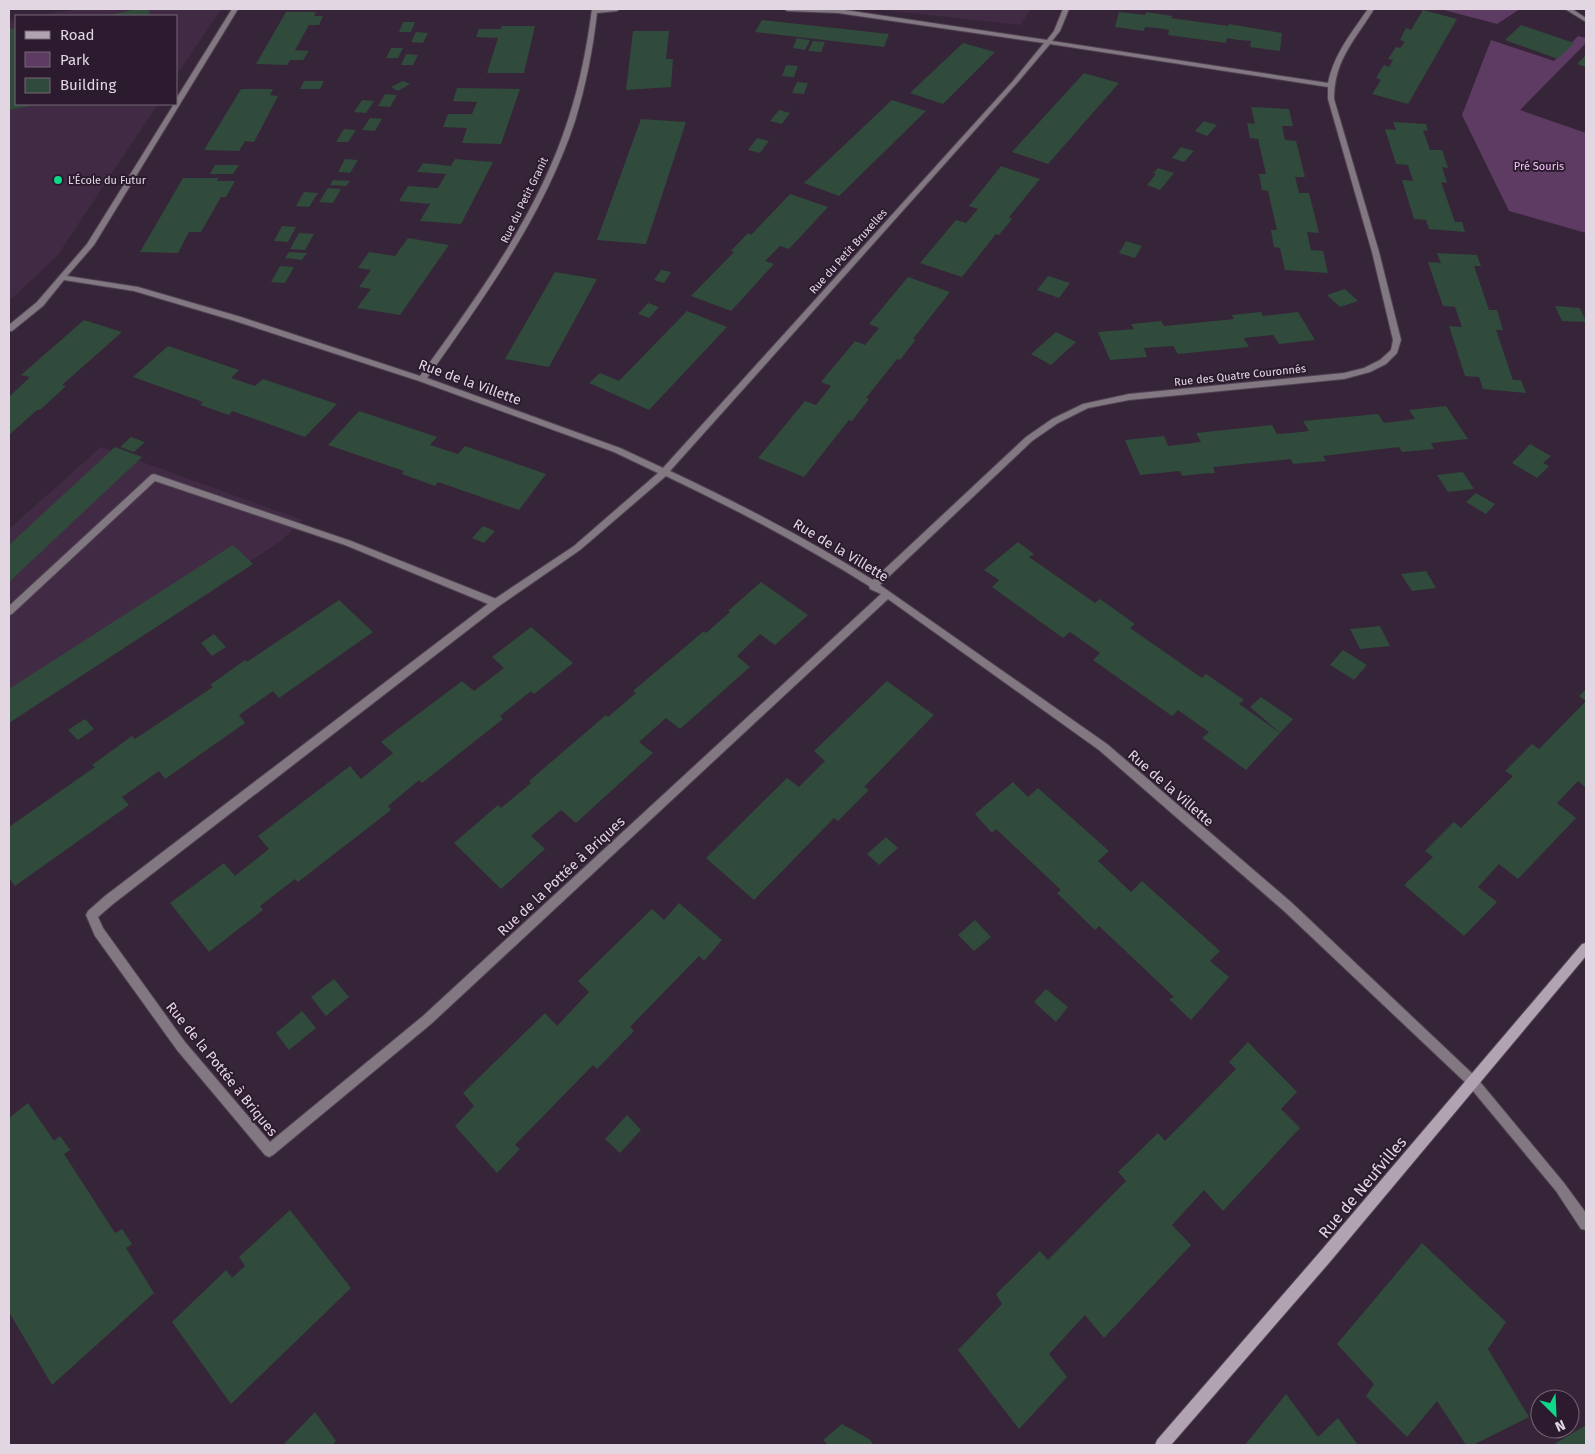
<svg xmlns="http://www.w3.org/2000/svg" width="1595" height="1454" viewBox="0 0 1595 1454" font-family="'Fira Sans',sans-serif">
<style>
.built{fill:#412b44}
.green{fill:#5e3b62}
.building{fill:#304a3b}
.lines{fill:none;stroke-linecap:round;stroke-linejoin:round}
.lane-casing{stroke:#524153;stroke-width:2}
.street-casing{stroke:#524153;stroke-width:2}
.secondary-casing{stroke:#524153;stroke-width:2}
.lane{fill:#817882;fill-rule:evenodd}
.street{fill:#817882;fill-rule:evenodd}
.secondary{fill:#b2a3b3;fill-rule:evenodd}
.poi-dot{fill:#0cd98a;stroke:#2c1b2e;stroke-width:2}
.labels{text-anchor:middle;stroke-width:4;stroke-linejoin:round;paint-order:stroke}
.far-park-label{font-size:11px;fill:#f5c4fa;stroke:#2c1b2e}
.far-poi-label{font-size:11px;fill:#e2d6e3;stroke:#2c1b2e;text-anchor:start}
.far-street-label{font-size:11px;fill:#e2d6e3;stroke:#2c1b2e}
.street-label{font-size:14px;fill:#e2d6e3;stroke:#2c1b2e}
.near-street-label{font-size:16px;fill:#e2d6e3;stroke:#2c1b2e}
</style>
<rect width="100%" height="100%" fill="#362538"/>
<g class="built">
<path d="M77,9h144l-45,67v-60h-140z"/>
<path d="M874,9h157l-11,16z"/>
<path d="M16,20v84h142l-101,152 -47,44 -1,-279z"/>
<path d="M101,447l201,73 -21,21 -272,177v-189z"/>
</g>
<g class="green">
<path d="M1440,9h80l-23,15z"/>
<path d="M1578,36l8,2v5l-66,67 66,23v100l-77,-22 -47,-96 29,-75 63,21z"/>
</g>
<g class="building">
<path d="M137,9h11l2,7h-45z"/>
<path d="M1423,10l34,9 -49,85 -36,-10 9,-14 -5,-2 8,-13 5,2 4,-7 -5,-1 8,-12 4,1 5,-6 -5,-2 6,-12 5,2z"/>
<path d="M286,12h30l-2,4h9l-4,9h-10l-14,25 14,1 -6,9h-13l-3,5 -31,-1z"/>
<path d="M1119,12l26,3 1,-3 26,4 -1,2 57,8 1,-2 53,9 -2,18 -30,-4 1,-6 -13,-1 -11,-2 -1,5 -58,-8 1,-5 -12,-2 -12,-1 -1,4 -29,-4z"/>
<path d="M762,20l127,14 -5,13 -129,-15z"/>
<path d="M403,22h12l-4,10h-12z"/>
<path d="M1521,25l53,18 -16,16 -53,-19z"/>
<path d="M502,26h33l-11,47h-37l11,-35 -22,-1 3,-8h22z"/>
<path d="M16,28v76l19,1 -26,5v-81z"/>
<path d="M633,31h36l-3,28h7l-2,28 -45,3z"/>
<path d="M416,32l12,1 -5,10 -12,-1z"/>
<path d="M797,38l13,2 -5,10 -12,-2z"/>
<path d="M813,41l12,1 -4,10 -13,-1z"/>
<path d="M963,43l32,9 -52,52 -33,-11z"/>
<path d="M391,48h12l-5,10h-12z"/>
<path d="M406,54l12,1 -5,10h-12z"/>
<path d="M1586,55v12l-9,-3z"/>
<path d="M786,65l12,1 -4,11 -12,-1z"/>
<path d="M1084,73l35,10 -71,81 -36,-12z"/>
<path d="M304,81h20l-4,8h-20z"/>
<path d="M403,81l7,3 -12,7 -7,-4z"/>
<path d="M797,82l11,1 -4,11 -12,-1z"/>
<path d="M457,88l63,1 -19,55 -39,-1 5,-15 -24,-1 5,-13h24l5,-12 -24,-1z"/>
<path d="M241,89h32l-3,6 8,1 -24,46 -9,-1 -6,10 -35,-1z"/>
<path d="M385,94l12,1 -7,12 -12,-1z"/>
<path d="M362,100l12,1 -8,12 -12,-1z"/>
<path d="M892,100l34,11 -87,85 -35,-13z"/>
<path d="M1251,107l38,2 4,17h-11l3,14 11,1 9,36h-10l4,16h10l10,40 -12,-1 4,18 12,1 5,22 -43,-3 -5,-22 -6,-1 -3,-17h6l-9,-39 -6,-1 -3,-16h7l-8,-35 -8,-1 -3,-15 8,1z"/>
<path d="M779,110l11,3 -8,11 -12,-3z"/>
<path d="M370,118l12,1 -7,12 -13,-1z"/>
<path d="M641,119l45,3 -40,122 -49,-4z"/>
<path d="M1204,121l13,4 -10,11 -12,-5z"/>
<path d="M1393,122l33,2 2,7 -5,-1 7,20h12l6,18 -6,-1 5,16 -6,-1 14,40h7l3,10 -36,-3 -3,-9 -12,-1 -12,-39 11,1 -5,-16 -12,-1 -11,-35 11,1z"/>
<path d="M344,129l12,1 -8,12h-12z"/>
<path d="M757,138l12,3 -9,12 -12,-3z"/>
<path d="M1181,147l13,4 -10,11 -12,-4z"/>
<path d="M345,159l13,1 -8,13 -12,-1z"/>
<path d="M455,159l38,3 -32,62 -41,-3 10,-17 -31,-3 9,-15 30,2 8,-14 -29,-2 6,-9 28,3z"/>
<path d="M215,165h24l-6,9h-23z"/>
<path d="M1001,166l39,13 -31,38 3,2 -13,16 -3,-1 -34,43 -42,-14 36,-43 10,3 12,-14 -9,-3z"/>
<path d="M1158,168l16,5 -14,17 -13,-5 9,-11 -3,-1z"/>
<path d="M183,178h35l-1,3h18l-9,16h-5l-20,35h-12l-11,21 -38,-1z"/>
<path d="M333,180l17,1 -4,5 -16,-1z"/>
<path d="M328,188l13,1 -8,14 -14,-1z"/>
<path d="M304,192l14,1 -9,14 -13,-1z"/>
<path d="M790,194l38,13 -39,42 -9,-3 -15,15 9,3 -43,47 -40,-15 43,-44 -3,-1 17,-18 3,2z"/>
<path d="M282,226l14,1 -8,15 -14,-1z"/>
<path d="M299,233l15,1 -9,16 -15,-1z"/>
<path d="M408,238l41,7 -49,70 -43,-7 14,-19 -12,-2 12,-17 -13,-2 11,-16 26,4z"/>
<path d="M1126,241l16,5 -7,12 -16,-5z"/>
<path d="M289,252l18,1 -5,7 -17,-2z"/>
<path d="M1437,253l40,2 4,11h-7l15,44h8l6,20h-7l17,50h8l5,13 -43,-4 -4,-12 -14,-1 -16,-50 13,1 -7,-20 -12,-1 -15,-44 13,1z"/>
<path d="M280,266l14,1 -9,16 -14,-1z"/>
<path d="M661,270l10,2 -7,11 -10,-3z"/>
<path d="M555,272l42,7 -48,88 -44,-8z"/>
<path d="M1048,276l22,7 -11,15 -22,-8z"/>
<path d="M908,277l42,15 -37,47h3l-16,21 -3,-1 -31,39 3,1 -17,22 -3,-1 -45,57 -46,-19 47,-57 11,4 15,-19 -10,-4 34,-41 10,4 14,-17 -10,-4z"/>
<path d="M1345,289l13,12 -18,6 -13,-12z"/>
<path d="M648,303l11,4 -10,11 -11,-4z"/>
<path d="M1555,306l25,2 6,14 -24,-1z"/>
<path d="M687,311l40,16 -78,83 -60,-27 11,-10 19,8z"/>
<path d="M1261,312l2,4 35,-4 17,28 -36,4 -6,-9 -29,3 5,9 -71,7 -5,-8 -29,2 3,9 -37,3 -12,-28 36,-3 -3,-5 30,-3 3,5 70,-7 -2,-4z"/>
<path d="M84,320l38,12 -60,53 4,1 -26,24h-3l-28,25v-38l21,-20 -9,-2z"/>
<path d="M1056,332l20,10 -25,23 -20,-11z"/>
<path d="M168,346l71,24 -8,8 24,8 8,-7 74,25 -32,33 -73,-26 -3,4 -29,-10 3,-3 -70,-25z"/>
<path d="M1446,406l22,33 -37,4 3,6 -32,3 -3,-5 -76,9 3,5 -33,3 -2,-5 -78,8 2,6 -16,1 -17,2 -2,-5 -40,4 -15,-35 39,-4 4,10 17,-2 16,-2 -5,-9 76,-8 5,9 14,-1 18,-2 -6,-10 75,-7 6,9 31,-4 -6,-9z"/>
<path d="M359,411l78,26 -7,8 28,9 7,-8 81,28 -27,36 -81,-28 -3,4 -33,-12 2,-3 -76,-26z"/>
<path d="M131,437l14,5 -11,10 -14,-5z"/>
<path d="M1530,444l21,12 -8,7 6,3 -12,12 -25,-15z"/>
<path d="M115,447l27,10 -133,125v-37z"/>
<path d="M1463,472l11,17 -26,3 -11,-17z"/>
<path d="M1476,493l19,11 -9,10 -20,-12z"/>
<path d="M483,526l12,5 -11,12 -12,-5z"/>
<path d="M1018,542l16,12 -5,3 66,46 5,-4 35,25 -5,4 72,50 4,-4 38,26 -5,4 41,29 -34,37 -44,-32 7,-6 -31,-22 -6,6 -79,-56 7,-7 -30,-21 -7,6 -71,-51 7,-7 -15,-10z"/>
<path d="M233,545l20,19 -244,159v-34z"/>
<path d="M1426,571l10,17 -24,3 -11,-17z"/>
<path d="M761,582l47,33 -33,30 -15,-11 -23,22 13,11 -70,62 -14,-11 -27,24 14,11 -77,70 -15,-13 -30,26 14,13 -44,40 -47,-46 44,-38 3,3 30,-25 -2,-2 77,-66 2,2 28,-24 -3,-2 71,-60 2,2 24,-21 -2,-1z"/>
<path d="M339,600l34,32 -94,66 -6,-7 -34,24 6,8 -80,56 -6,-8 -37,26 7,8 -114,81 -6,-8v-51l86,-60 -3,-2 40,-29 3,3 78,-52 -3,-2 35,-25 2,2z"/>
<path d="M1380,626l10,20 -30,3 -10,-20z"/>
<path d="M531,627l42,36 -39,31 -3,-3 -31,25 3,3 -81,64 -3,-3 -31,26 3,4 -93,72 -3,-3 -35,27 3,4 -54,42 -39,-49 54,-40 11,13 34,-27 -11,-13 92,-70 11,13 32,-26 -12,-11 81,-61 12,10 30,-23 -12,-11z"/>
<path d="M214,634l12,13 -14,9 -11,-13z"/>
<path d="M1343,650l24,15 -13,15 -24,-15z"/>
<path d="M887,681l47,34 -70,72 5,3 -31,31 -4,-3 -80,82 -48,-42 81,-80 12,9 26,-26 -11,-10z"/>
<path d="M1586,689v99l-8,-7 -21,22 19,15 -58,61 -19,-15 -21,23 19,15 -33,34 -60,-51 29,-28 -8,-6 29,-29 7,6 52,-52 -8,-5 27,-27 7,5 47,-48 -7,-5z"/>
<path d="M1261,697l32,22 -13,14 -30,-26z"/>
<path d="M85,719l9,10 -16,11 -10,-10z"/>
<path d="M1013,782l15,15 10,-9 71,63 -11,10 33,31 11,-11 78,70 -10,10 19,16 -38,43 -22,-21 5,-2 -39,-37 -36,-34 -4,4 -38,-37 4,-3 -65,-61 -4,4 -17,-19z"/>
<path d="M886,837l12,11 -19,17 -12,-11z"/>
<path d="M679,903l43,37 -18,21 -5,-5 -69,71 4,4 -37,38 -4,-4 -78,80 5,4 -23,24 -42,-47 19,-20 -11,-13 82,-80 12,13 32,-34 -11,-11 74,-72 12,11z"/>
<path d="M975,920l16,17 -17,14 -16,-16z"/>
<path d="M334,979l15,18 -23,19 -15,-19z"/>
<path d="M1046,989l22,18 -12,15 -22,-20z"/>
<path d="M302,1011l14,17 -27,22 -13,-17z"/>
<path d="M1248,1042l49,50 -16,17 19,19 -77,83 -19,-21 -32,35 19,20 -87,93 -19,-23 -36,39 18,23 -48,52 -61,-79 44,-46 -6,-10 44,-43 8,9 78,-79 -8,-9 40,-39 7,8 71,-72 -7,-7z"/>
<path d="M28,1103l26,38 6,-5 10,14 -6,4 51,79 7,-4 10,15 -6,4 28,45 -102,92 -43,-73v-194z"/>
<path d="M627,1115l14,15 -21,23 -15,-14z"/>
<path d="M290,1210l61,78 -120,116 -59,-82 54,-52 6,8 13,-12 -6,-9z"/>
<path d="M1422,1243l84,79 -18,27 41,68 -56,28h-7l-29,-44 -30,36 -41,-41 8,-12 -37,-40z"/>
<path d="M1286,1394l32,43 20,-19 20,27h-113z"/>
<path d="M315,1412l21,29 -4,4h-49z"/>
<path d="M842,1424l27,15 5,6h-46l-5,-5z"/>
<path d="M1586,1425v20h-33z"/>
</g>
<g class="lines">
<g class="lane-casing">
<path id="lane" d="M154,474l197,67 148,59 2,3 -2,3h-6l-148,-61 -190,-64 -143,133 -3,1v-9l142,-131z"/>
</g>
<g class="street-casing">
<g id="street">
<path d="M232,9h6l-144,236 -27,31 71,11 103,30 179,59c58,-80 118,-162 148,-256 12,-36 19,-73 24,-111h28l-3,2 -20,2c-4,36 -11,72 -22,108 -31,94 -91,177 -148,257l193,70 43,20 350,-387 31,-38 -206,-30 -51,-2 -3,-2h54l209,31 7,-9 9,-22h6l-9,22 -8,10 276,42c6,-29 24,-51 40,-74h6c-19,31 -40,51 -40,90l45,153 22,88 -4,13 -11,11 -16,8 -26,7 -215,21 -41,8 -30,15 -26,18 -152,144 227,159 185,159 184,174 88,106 22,30v17l-5,-1 -25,-38 -88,-106 -184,-174 -185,-161 -211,-151 -457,425 -158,131 -4,2 -4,-2 -88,-105 -82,-114 -9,-21 2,-4 17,-15 388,-296 81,-54 84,-73 -44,-21 -195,-71 -184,-60 -101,-30 -70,-11 -21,26 -31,25h-3v-6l28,-23 50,-58 87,-140h2v-5zM1050,44l278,43v12l44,153 21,88 -2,10 -11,10 -16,8 -20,5 -215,21 -46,10 -31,15 -26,18 -153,143c-65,-41 -133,-76 -203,-109l347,-388zM666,476c69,33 138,69 203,110l1,3 11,5 -458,422 -153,126 -85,-100 -82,-114 -5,-11 15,-13 386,-298 81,-56z"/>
<path d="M1565,9h7l14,9v4z"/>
</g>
</g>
<g class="secondary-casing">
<path id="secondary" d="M1586,943v13l-257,307 -158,182h-16l2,-5 162,-187 263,-309z"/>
</g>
<use href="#lane" class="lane"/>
<use href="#street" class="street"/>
<use href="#secondary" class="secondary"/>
</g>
<circle class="poi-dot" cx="58" cy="180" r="5"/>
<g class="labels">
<g class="far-park-label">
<text x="1539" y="170">Pré Souris</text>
</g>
<g class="far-poi-label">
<text x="68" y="184">L'École du Futur</text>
</g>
<g class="far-street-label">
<text transform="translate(524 200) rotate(-64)" y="4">Rue du Petit Granit</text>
<text transform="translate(848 251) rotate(-48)" y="4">Rue du Petit Bruxelles</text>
<text transform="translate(1240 375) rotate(-6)" y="4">Rue des Quatre Couronnés</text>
</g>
<g class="street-label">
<text transform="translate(470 382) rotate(20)" y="5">Rue de la Villette</text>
<text transform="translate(841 550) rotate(31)" y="5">Rue de la Villette</text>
<text transform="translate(1171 788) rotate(41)" y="5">Rue de la Villette</text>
<text transform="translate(561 876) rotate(-43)" y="5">Rue de la Pottée à Briques</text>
<text transform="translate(222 1069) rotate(51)" y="5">Rue de la Pottée à Briques</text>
</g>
<g class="near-street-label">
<text transform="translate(1362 1187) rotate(-50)" y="6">Rue de Neufvilles</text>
</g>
</g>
<rect width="1595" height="1454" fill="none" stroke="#e2d6e3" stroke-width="20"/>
<rect x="15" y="15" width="162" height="90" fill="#2c1b2e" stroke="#756676"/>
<rect x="25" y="31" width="25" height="8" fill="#b2a3b3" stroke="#756676"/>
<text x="60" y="40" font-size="15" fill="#e2d6e3">Road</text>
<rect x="25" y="52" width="25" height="15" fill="#5e3b62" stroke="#756676"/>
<text x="60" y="65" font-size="15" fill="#e2d6e3">Park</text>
<rect x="25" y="78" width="25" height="15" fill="#304a3b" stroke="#756676"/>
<text x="60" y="90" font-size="15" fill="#e2d6e3">Building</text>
<g transform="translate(1555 1414) rotate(156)"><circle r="24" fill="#2c1b2e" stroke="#756676"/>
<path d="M0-4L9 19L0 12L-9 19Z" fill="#0cd98a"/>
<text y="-8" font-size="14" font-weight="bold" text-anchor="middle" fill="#e2d6e3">N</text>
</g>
</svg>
